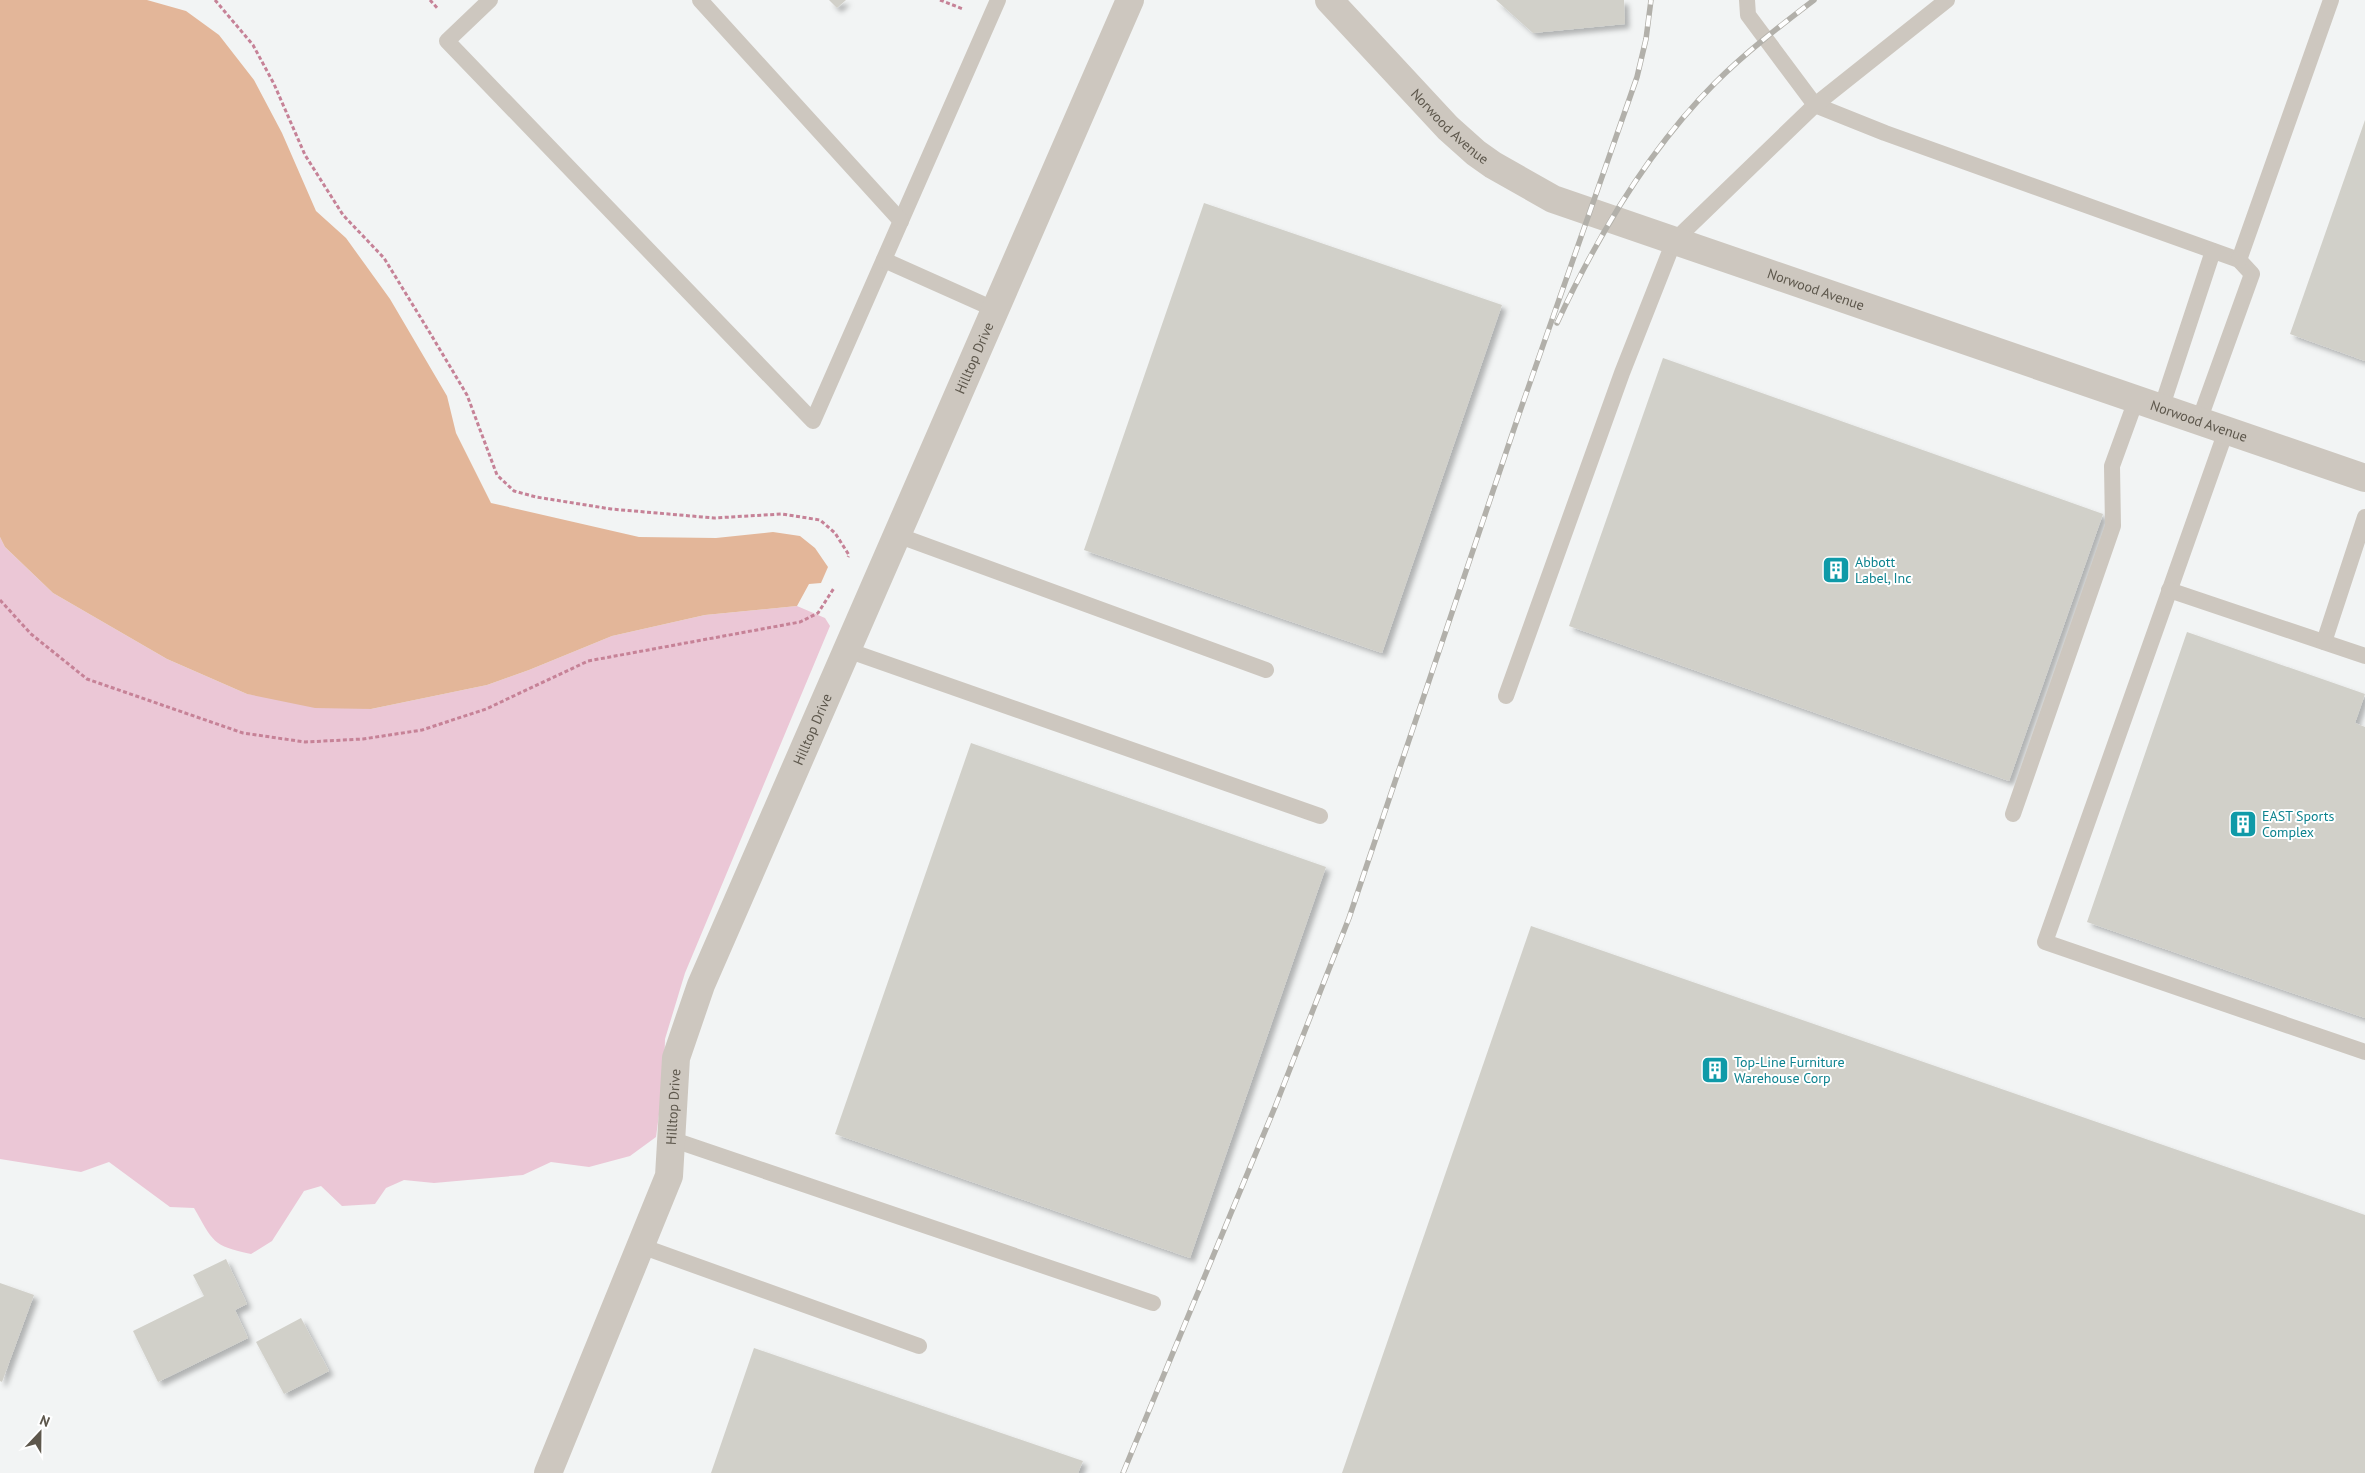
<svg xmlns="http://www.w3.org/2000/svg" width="2365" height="1473" viewBox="0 0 2365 1473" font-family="'PT Sans',sans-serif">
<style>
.green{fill:#ebc7d6}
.water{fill:#e3b699}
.building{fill:#d1d0c9;filter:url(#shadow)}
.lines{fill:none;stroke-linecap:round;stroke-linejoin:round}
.path{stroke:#c68297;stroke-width:3;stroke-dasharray:4 2.5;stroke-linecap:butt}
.service{stroke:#cdc7bf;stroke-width:16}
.minor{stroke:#cdc7bf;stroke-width:28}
.rail-casing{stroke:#b2b0aa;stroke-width:5.5}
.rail{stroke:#fff;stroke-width:4;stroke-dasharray:11;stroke-linecap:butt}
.labels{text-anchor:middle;stroke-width:4;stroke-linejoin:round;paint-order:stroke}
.street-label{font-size:14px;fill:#5d574c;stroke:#fff}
.culture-label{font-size:14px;fill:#0d838f;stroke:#fff;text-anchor:start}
</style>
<defs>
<filter id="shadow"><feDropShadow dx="4.5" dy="4.5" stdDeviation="2.5" flood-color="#0004"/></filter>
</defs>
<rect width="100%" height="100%" fill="#f2f4f4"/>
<path class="green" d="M0,537l5,10 48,46 114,66 80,35 124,15 116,-24 42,-15 83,-34 93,-21 92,-9 28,12 5,8 -145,347 -20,66 -1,38 -8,60 -26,19 -41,11 -38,-5 -28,13 -89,8 -30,-3 -18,8 -11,16 -33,2 -21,-20 -17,5 -32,50 -21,13c-39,-8 -38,-13 -57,-46l-24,-1 -61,-45 -28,10 -81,-13z"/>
<path class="water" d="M0,0h147l39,11 33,24 35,45 28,53 34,78 30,27 44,61 57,97 9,37 35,70 148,34 77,1 57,-6 27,4 15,12 13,19 -7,16 -12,1 -12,22 -92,9 -93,21 -83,34 -42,15 -116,24 -56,-1 -68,-14 -80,-35 -114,-66 -48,-46 -5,-10z"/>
<g class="building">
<path d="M829,0h17l-9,8z"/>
<path d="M1496,0h128l1,24 -92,9z"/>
<path d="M2365,120v241l-75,-27z"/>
<path d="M1204,203l298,102 -120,348 -298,-103z"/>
<path d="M1663,358l440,156 -94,267 -440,-155z"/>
<path d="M2187,632l178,62 -10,29 10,4v291l-278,-96z"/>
<path d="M971,743l355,124 -136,391 -355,-124z"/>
<path d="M1531,926l834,289v258h-1023z"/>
<path d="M226,1259l21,45 -12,6 13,28 -90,44 -25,-51 71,-35 -11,-21z"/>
<path d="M0,1283l34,12 -32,87 -2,-1z"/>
<path d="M301,1318l28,53 -45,23 -28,-52z"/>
<path d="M754,1348l329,113 -5,12h-367z"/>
</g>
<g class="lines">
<g class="path">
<path d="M215,0l38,45 21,39 31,71 38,60 41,43 46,75 37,62 30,80 17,16 22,6 75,12 103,9 68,-4 38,6 15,13 14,22 -1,2"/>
<path d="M430,0l8,9"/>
<path d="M940,0l23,9"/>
<path d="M0,600l31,34 56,45 156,54 62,9 58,-3 59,-9 64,-21 102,-48 212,-39 18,-9 16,-25"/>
</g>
<g class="service">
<path d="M490,0l-43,41 366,380 185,-421"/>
<path d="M700,0l201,221"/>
<path d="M1747,0l1,15 67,90 70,28 354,127 13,14 -53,147"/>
<path d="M884,260l112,50"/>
<path d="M2239,260l92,-260"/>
<path d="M2161,409l52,-158"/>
<path d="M2226,431l-181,511 320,110"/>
<path d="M897,535l369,135"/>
<path d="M2169,590l196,66"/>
<path d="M2324,642l41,-125"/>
<path d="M847,650l473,166"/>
<path d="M1506,696l116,-323 52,-132 141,-136 132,-105"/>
<path d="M2013,814l100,-288 -1,-60 24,-66"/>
<path d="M671,1139l482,164"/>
<path d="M641,1246l278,100"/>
</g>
<g class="minor">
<path id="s1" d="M1329,0l119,128 28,25 17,12 60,34 812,279"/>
<path id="s2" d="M548,1473l121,-297 7,-118 25,-73 429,-985"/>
</g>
<g class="rail-casing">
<g id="rail">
<path d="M1557,323c40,-86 91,-173 158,-240 30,-30 65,-57 99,-83"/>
<path d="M1123,1473l152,-366 74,-189 170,-504 118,-337 9,-38 5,-39"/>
</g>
</g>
<use href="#rail" class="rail"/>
</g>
<defs>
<g id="building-square" transform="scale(1.4375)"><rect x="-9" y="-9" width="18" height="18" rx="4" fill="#0f9aa8" stroke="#fff"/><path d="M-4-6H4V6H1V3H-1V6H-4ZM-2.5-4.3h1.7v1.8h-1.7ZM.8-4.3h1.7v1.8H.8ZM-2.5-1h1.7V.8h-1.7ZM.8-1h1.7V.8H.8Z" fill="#fff"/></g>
</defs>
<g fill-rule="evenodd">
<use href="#building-square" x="1836" y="570"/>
<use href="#building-square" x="2243" y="824"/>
<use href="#building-square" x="1715" y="1070"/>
</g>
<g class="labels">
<g class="street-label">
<text dy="5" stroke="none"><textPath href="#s1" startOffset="175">Norwood Avenue</textPath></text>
<text dy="5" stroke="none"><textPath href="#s1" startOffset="580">Norwood Avenue</textPath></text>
<text dy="5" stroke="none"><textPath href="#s2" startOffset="1200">Hilltop Drive</textPath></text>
<text dy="5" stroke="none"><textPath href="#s1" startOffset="985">Norwood Avenue</textPath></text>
<text dy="5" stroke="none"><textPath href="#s2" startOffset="795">Hilltop Drive</textPath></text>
<text dy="5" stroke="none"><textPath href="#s2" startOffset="390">Hilltop Drive</textPath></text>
</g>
<g class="culture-label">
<text x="1855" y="567">Abbott<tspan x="1855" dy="16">Label, Inc</tspan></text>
<text x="2262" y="821">EAST Sports<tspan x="2262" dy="16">Complex</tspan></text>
<text x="1734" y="1067">Top-Line Furniture<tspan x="1734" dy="16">Warehouse Corp</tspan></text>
</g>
</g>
<g transform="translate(40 1433) rotate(22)" stroke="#ffffff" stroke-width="4" paint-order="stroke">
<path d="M0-4L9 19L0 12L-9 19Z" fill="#5d574c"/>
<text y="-8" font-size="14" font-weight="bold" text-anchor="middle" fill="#5d574c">N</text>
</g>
</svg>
